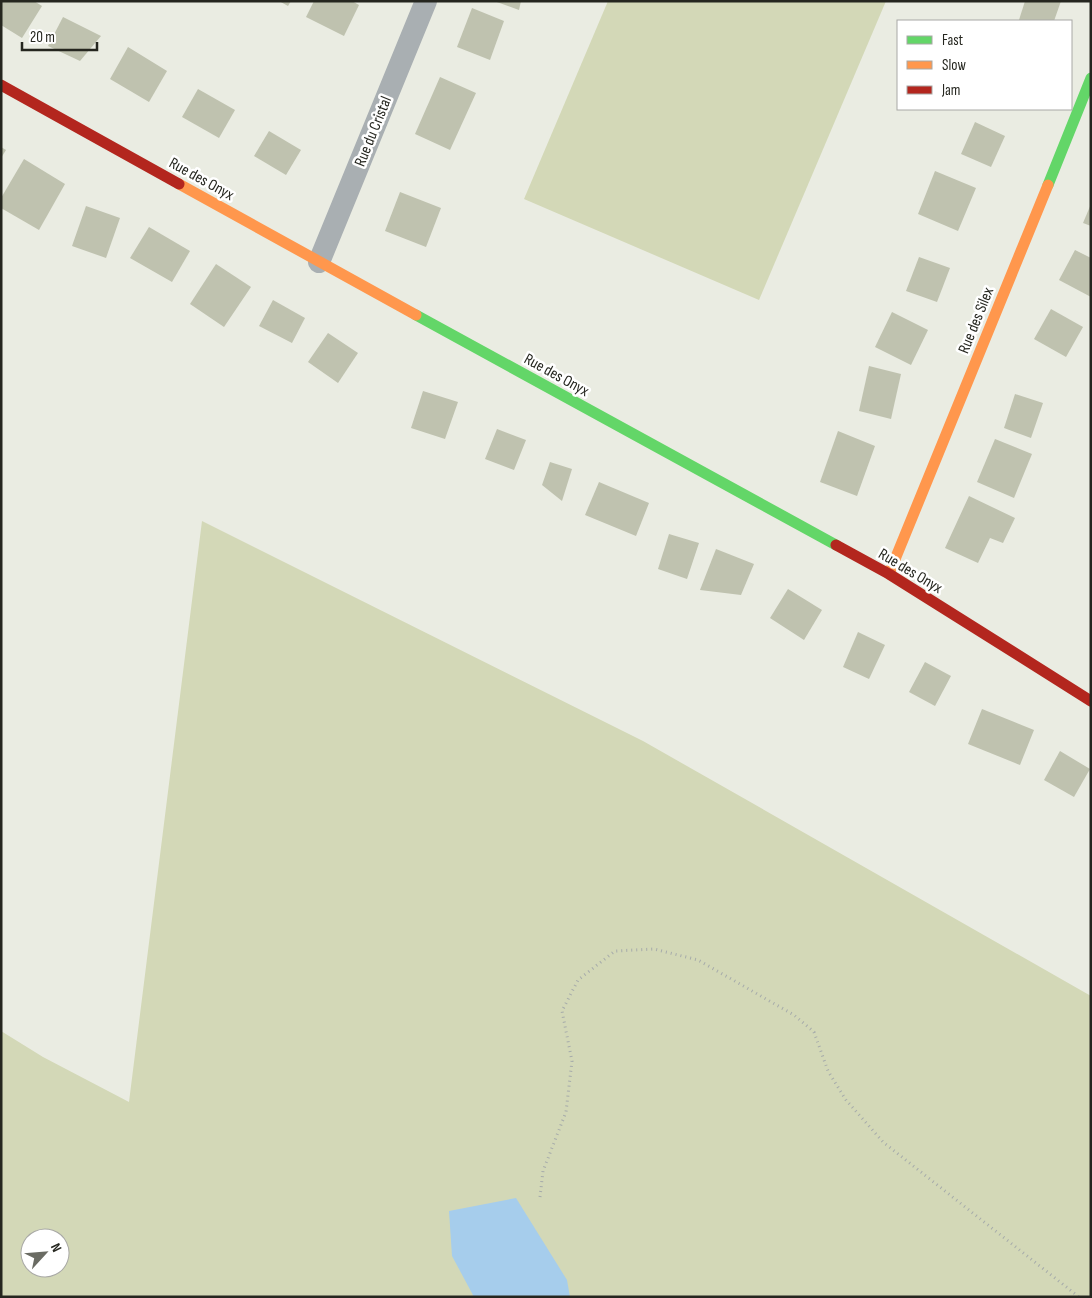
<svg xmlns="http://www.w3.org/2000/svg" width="1092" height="1298" viewBox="0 0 1092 1298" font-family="'Sofia Sans Condensed',sans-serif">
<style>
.green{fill:#d3d8b7;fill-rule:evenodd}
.water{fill:#a6cdec}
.building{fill:#bfc2af}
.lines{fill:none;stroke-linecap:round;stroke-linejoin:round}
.path{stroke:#a6abaa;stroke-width:3;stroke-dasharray:1 4;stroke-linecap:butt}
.street{stroke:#a9afb2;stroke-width:22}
.fast{stroke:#63d668;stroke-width:11}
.slow{stroke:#ff974d;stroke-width:11}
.jam{stroke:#b3261e;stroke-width:11}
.labels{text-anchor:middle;stroke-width:5;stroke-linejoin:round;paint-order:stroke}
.street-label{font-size:16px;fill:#25261f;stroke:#fff}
</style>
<rect width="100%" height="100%" fill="#eaece2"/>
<g class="green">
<path d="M608,1h278l-127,299 -235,-101z"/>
<path d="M202,521l441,220 448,255v301h-1090v-266l42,26 86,45zM30,1238h30v30h-30z"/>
</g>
<path class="water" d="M516,1198l51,82 3,17h-96l-22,-41 -3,-45z"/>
<g class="building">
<path d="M1,1h33l8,5 -20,32 -21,-13z"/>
<path d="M279,1h12l-3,5z"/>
<path d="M314,1h38l7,4 -15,31 -38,-19z"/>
<path d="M494,1h27l-2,9z"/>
<path d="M1025,1h36l-7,20h-31l-4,-1z"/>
<path d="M472,8l32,13 -14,39 -33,-13z"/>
<path d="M63,17l38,19 -21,25 -32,-15z"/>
<path d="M128,47l39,24 -18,31 -39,-23z"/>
<path d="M440,77l36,16 -26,57 -35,-16z"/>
<path d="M198,89l37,21 -16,28 -37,-21z"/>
<path d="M975,122l30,14 -14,31 -30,-13z"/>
<path d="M269,131l32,19 -15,25 -32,-19z"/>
<path d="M1,147l5,3 -5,8z"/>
<path d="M24,159l41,25 -26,46 -38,-22v-10z"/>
<path d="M935,171l41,17 -18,43 -40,-17z"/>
<path d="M400,192l41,16 -15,39 -41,-16z"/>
<path d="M1091,204v22l-8,-3z"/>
<path d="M86,206l34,12 -14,40 -34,-12z"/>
<path d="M149,227l41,24 -18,31 -42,-24z"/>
<path d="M1075,250l16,8v39l-32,-17z"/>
<path d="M919,257l31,11 -13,34 -31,-11z"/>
<path d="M216,264l35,23 -27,40 -34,-23z"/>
<path d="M273,300l32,18 -13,25 -33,-17z"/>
<path d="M1051,309l32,18 -17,30 -32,-18z"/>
<path d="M892,312l36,18 -17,35 -36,-18z"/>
<path d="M328,333l30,20 -20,30 -30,-21z"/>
<path d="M869,366l32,8 -10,45 -32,-8z"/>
<path d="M423,391l35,11 -13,37 -34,-11z"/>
<path d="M1015,394l28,9 -12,35 -27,-10z"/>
<path d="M497,429l29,11 -12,30 -29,-11z"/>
<path d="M838,431l37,15 -18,50 -37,-14z"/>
<path d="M995,439l37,15 -18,44 -37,-16z"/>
<path d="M550,462l22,7 -10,32 -20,-16z"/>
<path d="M599,482l50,21 -13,33 -51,-21z"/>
<path d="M969,496l46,22 -12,25 -13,-5 -12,25 -33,-15z"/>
<path d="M669,534l30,9 -12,36 -29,-10z"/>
<path d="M716,549l38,15 -13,31 -41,-5z"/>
<path d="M788,589l34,21 -18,30 -34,-22z"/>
<path d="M858,632l27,13 -16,34 -26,-12z"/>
<path d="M925,662l26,14 -16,30 -26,-14z"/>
<path d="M982,709l52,21 -14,35 -52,-21z"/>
<path d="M1060,751l30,18 -16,28 -30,-17z"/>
</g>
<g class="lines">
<path class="path" d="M540,1197l3,-26 23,-59 6,-51 -10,-50 16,-31 37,-29 39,-2 44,11 96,55 20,17 14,39 18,29 37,42 196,155"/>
<path class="street" d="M319,262l107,-261"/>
<g class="fast">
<path d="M1048,185l43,-107"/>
<path d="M416,315l420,230"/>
</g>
<g class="slow">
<path d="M179,184l237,131"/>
<path d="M889,574l159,-389"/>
</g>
<g class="jam">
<path d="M1,85l178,99"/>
<path d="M836,545l53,29 202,127"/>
</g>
</g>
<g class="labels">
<g class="street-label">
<text transform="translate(372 131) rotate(-68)" y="6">Rue du Cristal</text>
<text transform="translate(202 178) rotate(29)" y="6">Rue des Onyx</text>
<text transform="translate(975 320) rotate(-68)" y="6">Rue des Silex</text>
<text transform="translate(557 374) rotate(29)" y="6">Rue des Onyx</text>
<text transform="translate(911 570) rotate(31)" y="6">Rue des Onyx</text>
</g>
</g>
<rect width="1092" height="1298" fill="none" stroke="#25261f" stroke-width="5"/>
<rect x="897" y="20" width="175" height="90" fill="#ffffff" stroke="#a8a8a5"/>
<rect x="907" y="36" width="25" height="8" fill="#63d668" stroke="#a8a8a5"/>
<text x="942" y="45" font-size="15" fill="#25261f">Fast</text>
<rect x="907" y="61" width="25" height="8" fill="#ff974d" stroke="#a8a8a5"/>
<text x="942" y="70" font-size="15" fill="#25261f">Slow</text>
<rect x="907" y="86" width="25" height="8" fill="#b3261e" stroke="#a8a8a5"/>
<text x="942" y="95" font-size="15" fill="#25261f">Jam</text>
<g transform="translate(45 1253) rotate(64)"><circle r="24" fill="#ffffff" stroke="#a8a8a5"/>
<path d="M0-4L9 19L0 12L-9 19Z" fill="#6a6b63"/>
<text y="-8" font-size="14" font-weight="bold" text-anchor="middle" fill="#25261f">N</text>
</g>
<path d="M22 42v8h75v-8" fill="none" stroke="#25261f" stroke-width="2.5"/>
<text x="30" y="42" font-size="15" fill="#25261f" stroke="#ffffff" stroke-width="4" paint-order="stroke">20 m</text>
</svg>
